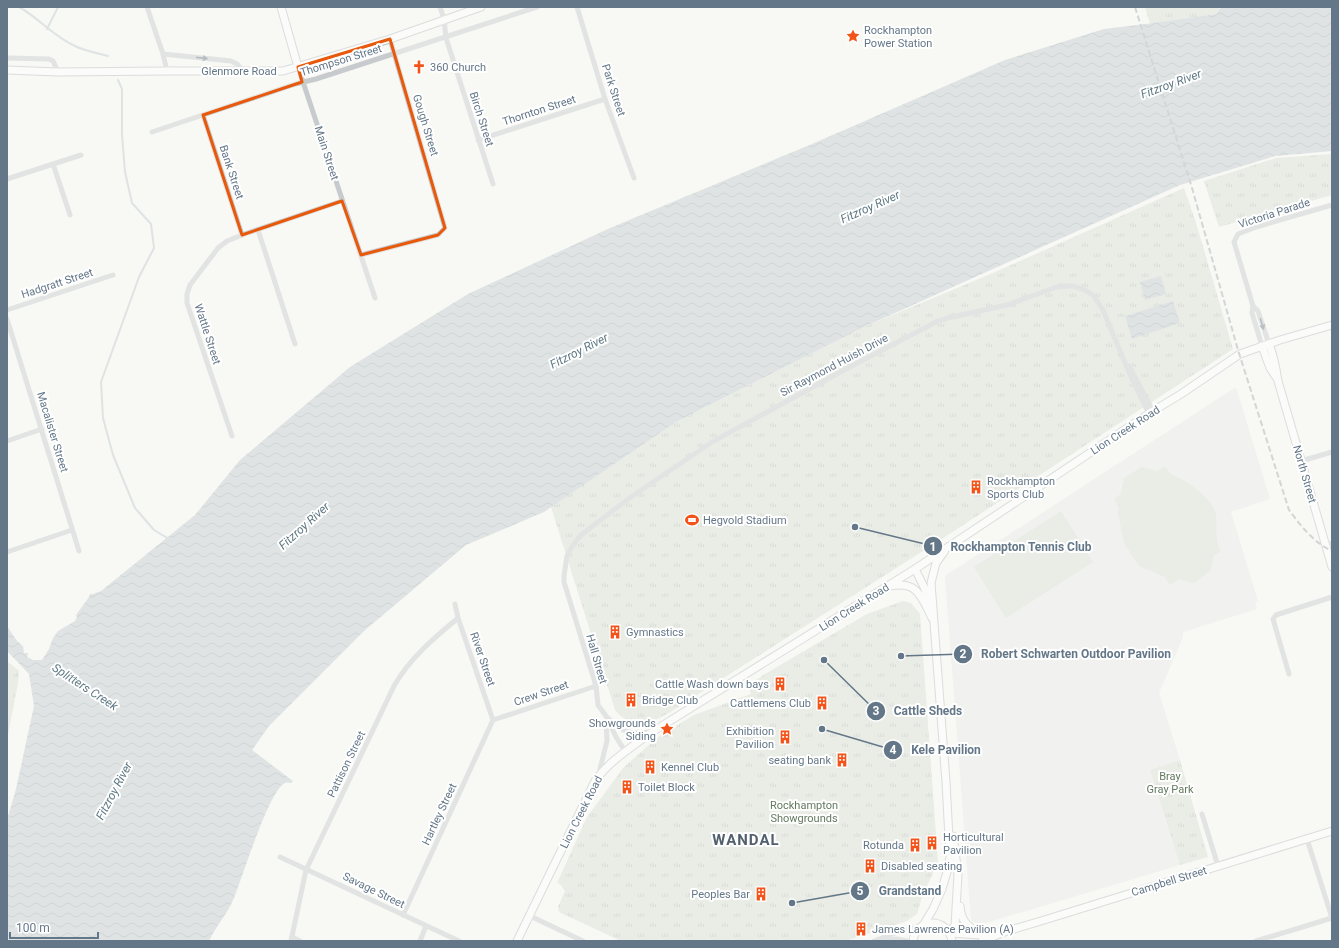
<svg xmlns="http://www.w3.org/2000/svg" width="1339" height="948" viewBox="0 0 1339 948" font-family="Roboto,sans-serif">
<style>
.built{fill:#e8e9e8}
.green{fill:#d8e0d5}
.park{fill:url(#park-tufts)}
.water{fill:url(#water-waves)}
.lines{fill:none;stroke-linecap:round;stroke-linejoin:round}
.stream{stroke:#c0cbd1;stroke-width:2}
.secondary-casing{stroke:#b9bec3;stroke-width:9}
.street{stroke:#c7cbce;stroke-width:5}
.secondary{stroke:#fff;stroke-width:7}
.rail{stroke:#a7adb3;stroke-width:2;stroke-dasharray:6 3;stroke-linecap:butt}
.oneway{fill:#697b8c}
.marked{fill:none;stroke:#e8590c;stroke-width:3;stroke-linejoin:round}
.labels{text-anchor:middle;stroke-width:4;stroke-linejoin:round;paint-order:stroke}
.poi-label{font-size:11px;fill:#647788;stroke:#fff;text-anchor:start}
.street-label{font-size:11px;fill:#647788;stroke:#fff}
.park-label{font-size:11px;fill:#647a5f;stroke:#fff}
.water-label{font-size:12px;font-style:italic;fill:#5f7984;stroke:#fff}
.district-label{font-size:15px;font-weight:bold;letter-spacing:1px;fill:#53606d;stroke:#fff}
.leader{fill:none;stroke:#647788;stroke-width:1.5}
.callout-dot{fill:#647788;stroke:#fff;stroke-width:1.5}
.mark-label{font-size:12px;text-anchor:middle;font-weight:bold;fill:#fff}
.callout-label{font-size:12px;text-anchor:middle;font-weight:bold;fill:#647788;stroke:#fff;stroke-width:4;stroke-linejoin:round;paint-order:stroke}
</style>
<defs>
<pattern id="park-tufts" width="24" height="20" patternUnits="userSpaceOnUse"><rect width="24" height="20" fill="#d8e0d5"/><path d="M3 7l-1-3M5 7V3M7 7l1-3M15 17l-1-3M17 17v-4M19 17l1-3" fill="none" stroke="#b3bab3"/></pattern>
<pattern id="water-waves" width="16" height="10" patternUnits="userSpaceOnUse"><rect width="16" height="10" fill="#c0cbd1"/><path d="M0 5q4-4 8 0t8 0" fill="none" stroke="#a0aaaf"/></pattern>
</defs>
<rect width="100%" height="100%" fill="#f8f8f4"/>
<path class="built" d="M1236,387l34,112 -39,13 27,89 -3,1 2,7 -74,23v5l-24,56 21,67 -30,10 30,95 -201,60 -8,-5 -26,-344z"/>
<g class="green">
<path d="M1165,466l5,8c14,4 41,24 45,37 4,13 -2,28 6,40l-7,4 -4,16 -16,12 -16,-4 -8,6 -5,-8 -26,-11 -15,-23 -6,-31 1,-4 -5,-9 7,-5 3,-16 18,-11 15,4z"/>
<path d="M1061,511l32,51 -87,56 -32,-51z"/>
</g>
<g class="park">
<path d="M1145,7h75l-4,7 -66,10z"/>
<path d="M1332,154v41l-113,32 -15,-46 72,-23z"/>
<path d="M1184,188l12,35 37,126 -299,195 -267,170c-23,12 -34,16 -52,-4l-64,-203 125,-85 190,-96 127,-53z"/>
<path d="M903,601l8,2 9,11 18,248 -16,35 -5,17 -10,7 -62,20h-224l-62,-29 -1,-5 7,-16 -5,-7 -3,-1 30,-66 37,-50 34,-30 36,-22 57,-21 -3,-9 17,-11 102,-60z"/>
<path d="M7,661l12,10 -1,12 -11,57z"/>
<path d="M1180,760l28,97 -28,8 -30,-95z"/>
</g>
<g class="water">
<path d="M1221,7h111v144l-57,5 -95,29 -314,141 -190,96 -132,90 -78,33 -102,86 -95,95 -17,24 41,31 -2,2c-2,0 -4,-1 -6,0 -16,7 -43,96 -51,115 -6,15 -18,28 -25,43h-202v-121l9,-31 18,-83 -5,-32 -22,-23v-25l10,15 6,5 1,7h4l-1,4 6,3h9l7,-11 4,-11 5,-7 17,-10 2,-4 -1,-2 13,-18 1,-3h3l8,-3 94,-76 45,-55 110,-93 118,-73 142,-66 202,-84 193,-84 99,-31 50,-6 62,-9z"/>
<path d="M1161,276l5,18 -21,6 -5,-18z"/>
<path d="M1173,301l7,22 -48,16 -7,-23z"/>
</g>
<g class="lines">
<g class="stream">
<path d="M19,7c20,11 35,30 56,39 10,5 22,7 33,10"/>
<path d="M47,29l11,-22"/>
<path d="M118,80l4,9v46l3,37 7,31 19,21 3,24 -15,29 -38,105 2,36 10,37 22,53 19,22 15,9"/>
</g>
<g class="secondary-casing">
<g id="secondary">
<path d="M281,7l17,60"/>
<path d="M7,70l51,2 109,-1h116l107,-32 91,-32"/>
<path d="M1269,344c5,12 7,24 9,37l54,186"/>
<path d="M1262,346l8,22 6,9"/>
<path d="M915,569l10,20 4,17"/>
<path d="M890,586c28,-5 31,10 42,32"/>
<path d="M960,906c1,16 8,20 21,29"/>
<path d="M924,924l9,-15 9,-20 5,-17 3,-15 -4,-75 -15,-199 5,-20 8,-11"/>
<path d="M949,931l6,-5 3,-52 -5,-38"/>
<path d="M950,933l31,2 18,-3"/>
<path d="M517,941l78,-160c15,-21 36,-33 57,-49l263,-163 238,-158 28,-17 59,-40 40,-14 52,-15"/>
<path d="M913,941c3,-24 35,-24 39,0"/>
<path d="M982,941l25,-10 34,-10 291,-90"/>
</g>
</g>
<g class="street">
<path d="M147,7l16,47 4,17"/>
<path d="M440,7l4,12 2,19 47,146"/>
<path d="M577,7l28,92 29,79"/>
<path d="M163,54l68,7 6,3 6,7"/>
<path d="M7,58l42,1 4,2 5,11"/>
<path d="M298,67l77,231"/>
<path d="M203,115l39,120"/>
<path d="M152,132l143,-48 21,-5 221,-72"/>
<path d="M478,140l127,-41"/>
<path d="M53,164l17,51"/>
<path d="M7,179l74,-24"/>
<path d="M258,230l37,114"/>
<path d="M361,255l77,-20 7,-7 -55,-189"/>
<path d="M1253,306l5,5 11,33"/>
<path d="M7,310l106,-35"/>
<path d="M7,319l72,232"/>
<path d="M1262,346l-10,-33 1,-7 -19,-64 4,-8 18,-7 76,-22"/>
<path d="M1129,366l24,45"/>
<path d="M232,436l-45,-133v-9l3,-9 28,-37 9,-7 15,-6 100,-34"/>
<path d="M7,441l35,-12"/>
<path d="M1301,461l31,-9"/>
<path d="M1324,540l8,5"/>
<path d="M7,552l65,-22"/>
<path d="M455,604l3,14 35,102"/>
<path d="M1289,674l-16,-55 3,-4 56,-18"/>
<path d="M608,718c15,15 22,17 43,14"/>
<path d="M493,720l103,-34"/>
<path d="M625,751l-9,-14 -10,-21 -8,-11 -2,-19 -32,-104v-6l3,-20 4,-8 10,-13 50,-38 81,-55 136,-74 90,-47 10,-3 59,-13 50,-18 11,-1h5l12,4 9,6 9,14 28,67 18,37"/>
<path d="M602,772l-2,-3 7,-28 -1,-21"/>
<path d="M1202,814l16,52"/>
<path d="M1307,839l25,79"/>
<path d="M280,857l179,84"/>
<path d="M403,915l90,-195"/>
<path d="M530,916l53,25"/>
<path d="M292,937l8,4"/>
<path d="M291,941l15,-71 88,-184c16,-28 40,-48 64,-68"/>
<path d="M420,941l6,-15"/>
<path d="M874,941l29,-11 18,-3"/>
<path d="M884,941l12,-2 11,2"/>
<path d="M1256,941l76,-23"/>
</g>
<use href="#secondary" class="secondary"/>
<path class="rail" d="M1135,7l57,181 46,162 51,160c12,16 24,32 43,41"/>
</g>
<defs><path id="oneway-solid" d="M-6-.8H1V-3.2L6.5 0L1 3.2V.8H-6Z"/></defs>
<g class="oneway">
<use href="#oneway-solid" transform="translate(202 58) rotate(6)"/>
<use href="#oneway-solid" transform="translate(1262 324) rotate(73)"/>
</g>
<path d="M0 0H1339V948H0ZM390,39l55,189 -7,7 -77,20 -19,-54 -100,34 -39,-120 99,-33 -4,-15z" fill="#f8f8f4" fill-opacity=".55" fill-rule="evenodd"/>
<path class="marked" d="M390,39l55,189 -7,7 -77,20 -19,-54 -100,34 -39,-120 99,-33 -4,-15z"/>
<defs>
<g id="sight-bare" transform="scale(1.08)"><path d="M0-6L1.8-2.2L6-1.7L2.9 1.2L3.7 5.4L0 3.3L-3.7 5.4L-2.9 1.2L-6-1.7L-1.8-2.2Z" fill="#f35319" stroke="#fff" stroke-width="2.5" paint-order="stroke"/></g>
<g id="church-bare" transform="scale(1.08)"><path d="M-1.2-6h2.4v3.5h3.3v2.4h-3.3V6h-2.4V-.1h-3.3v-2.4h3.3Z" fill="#f35319" stroke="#fff" stroke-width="2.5" paint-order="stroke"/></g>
<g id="building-bare" transform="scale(1.08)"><path d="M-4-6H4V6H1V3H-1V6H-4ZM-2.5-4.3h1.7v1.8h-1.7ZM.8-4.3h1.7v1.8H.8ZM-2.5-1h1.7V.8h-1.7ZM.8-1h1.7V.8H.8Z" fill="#f35319" stroke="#fff" stroke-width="2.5" paint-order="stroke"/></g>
<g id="stadium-bare" transform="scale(1.08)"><path d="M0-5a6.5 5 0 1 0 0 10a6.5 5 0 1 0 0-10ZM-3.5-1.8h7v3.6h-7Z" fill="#f35319" stroke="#fff" stroke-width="2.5" paint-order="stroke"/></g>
</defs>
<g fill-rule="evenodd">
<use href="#sight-bare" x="853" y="36"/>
<use href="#church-bare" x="419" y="67"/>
<use href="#building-bare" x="976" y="487"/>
<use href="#stadium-bare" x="692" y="520"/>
<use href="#building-bare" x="615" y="632"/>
<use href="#building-bare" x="780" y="684"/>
<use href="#building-bare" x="631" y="700"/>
<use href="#building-bare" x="822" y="703"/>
<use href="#sight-bare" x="667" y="729"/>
<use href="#building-bare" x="785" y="737"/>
<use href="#building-bare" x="842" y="760"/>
<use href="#building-bare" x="650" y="767"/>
<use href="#building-bare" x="627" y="787"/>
<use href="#building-bare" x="932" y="843"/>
<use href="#building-bare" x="915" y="845"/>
<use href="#building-bare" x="870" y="866"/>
<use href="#building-bare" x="761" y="894"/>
<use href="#building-bare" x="861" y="929"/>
</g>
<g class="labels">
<g class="poi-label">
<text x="864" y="34">Rockhampton<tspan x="864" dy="13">Power Station</tspan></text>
<text x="430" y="71">360 Church</text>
<text x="987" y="485">Rockhampton<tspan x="987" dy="13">Sports Club</tspan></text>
<text x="703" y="524">Hegvold Stadium</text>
<text x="626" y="636">Gymnastics</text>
<text x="769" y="688" text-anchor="end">Cattle Wash down bays</text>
<text x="642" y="704">Bridge Club</text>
<text x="811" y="707" text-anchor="end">Cattlemens Club</text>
<text x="656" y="727" text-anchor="end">Showgrounds<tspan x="656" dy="13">Siding</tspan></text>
<text x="774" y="735" text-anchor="end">Exhibition<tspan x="774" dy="13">Pavilion</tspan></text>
<text x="831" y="764" text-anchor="end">seating bank</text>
<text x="661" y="771">Kennel Club</text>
<text x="638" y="791">Toilet Block</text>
<text x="943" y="841">Horticultural<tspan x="943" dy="13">Pavilion</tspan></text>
<text x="904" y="849" text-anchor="end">Rotunda</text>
<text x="881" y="870">Disabled seating</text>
<text x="750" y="898" text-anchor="end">Peoples Bar</text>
<text x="872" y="933">James Lawrence Pavilion (A)</text>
</g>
<g class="street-label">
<text transform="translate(341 60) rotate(-17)" y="4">Thompson Street</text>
<text x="239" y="75">Glenmore Road</text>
<text transform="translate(614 90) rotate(72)" y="4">Park Street</text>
<text transform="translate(539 110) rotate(-18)" y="4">Thornton Street</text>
<text transform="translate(482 119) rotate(72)" y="4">Birch Street</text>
<text transform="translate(426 125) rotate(73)" y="4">Gough Street</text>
<text transform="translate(327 153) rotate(72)" y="4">Main Street</text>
<text transform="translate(232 172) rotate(72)" y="4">Bank Street</text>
<text transform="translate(1274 213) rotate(-18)" y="4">Victoria Parade</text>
<text transform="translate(57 283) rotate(-18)" y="4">Hadgratt Street</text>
<text transform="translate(208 334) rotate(72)" y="4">Wattle Street</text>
<text transform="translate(834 365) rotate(-28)" y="4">Sir Raymond Huish Drive</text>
<text transform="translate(1125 430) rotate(-33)" y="4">Lion Creek Road</text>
<text transform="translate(53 432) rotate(73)" y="4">Macalister Street</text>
<text transform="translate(1305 474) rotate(74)" y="4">North Street</text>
<text transform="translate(854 607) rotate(-32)" y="4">Lion Creek Road</text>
<text transform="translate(483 659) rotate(71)" y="4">River Street</text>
<text transform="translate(597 659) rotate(74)" y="4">Hall Street</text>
<text transform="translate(541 693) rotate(-19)" y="4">Crew Street</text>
<text transform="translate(346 764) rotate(-64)" y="4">Pattison Street</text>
<text transform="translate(581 812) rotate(-63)" y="4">Lion Creek Road</text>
<text transform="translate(439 814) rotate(-65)" y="4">Hartley Street</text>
<text transform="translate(1169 881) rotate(-17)" y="4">Campbell Street</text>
<text transform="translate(374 890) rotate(26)" y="4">Savage Street</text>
</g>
<g class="park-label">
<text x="1170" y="780">Bray<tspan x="1170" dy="13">Gray Park</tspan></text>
<text x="804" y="809">Rockhampton<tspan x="804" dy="13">Showgrounds</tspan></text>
</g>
<g class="water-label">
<text transform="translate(1171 84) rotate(-20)" y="4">Fitzroy River</text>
<text transform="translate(870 207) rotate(-24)" y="4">Fitzroy River</text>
<text transform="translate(579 351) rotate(-27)" y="4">Fitzroy River</text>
<text transform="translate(304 526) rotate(-42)" y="4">Fitzroy River</text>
<text transform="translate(85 687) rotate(33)" y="4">Splitters Creek</text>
<text transform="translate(114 791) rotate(-62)" y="4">Fitzroy River</text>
</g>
<g class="district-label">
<text x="746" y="845">WANDAL</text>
</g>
</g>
<path class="leader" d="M855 527L933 546M901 656L963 654M824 660L876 711M822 729L893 750M792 903L860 891"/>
<g class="callout-dot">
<circle cx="855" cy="527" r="4"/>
<circle cx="901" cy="656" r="4"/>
<circle cx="824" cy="660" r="4"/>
<circle cx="822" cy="729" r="4"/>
<circle cx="792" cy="903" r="4"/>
<circle cx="933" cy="546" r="10"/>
<circle cx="963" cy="654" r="10"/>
<circle cx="876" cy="711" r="10"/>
<circle cx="893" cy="750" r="10"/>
<circle cx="860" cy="891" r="10"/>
</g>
<g class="mark-label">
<text x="933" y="551">1</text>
<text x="963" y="658">2</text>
<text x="876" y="715">3</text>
<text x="893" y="754">4</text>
<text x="860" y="895">5</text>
</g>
<g class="callout-label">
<text x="1021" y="551">Rockhampton Tennis Club</text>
<text x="1076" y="658">Robert Schwarten Outdoor Pavilion</text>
<text x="928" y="715">Cattle Sheds</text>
<text x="946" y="754">Kele Pavilion</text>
<text x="910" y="895">Grandstand</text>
</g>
<rect width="1339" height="948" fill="none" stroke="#647788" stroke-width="16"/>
<path d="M10 932v6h88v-6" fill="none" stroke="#647788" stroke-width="2"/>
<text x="16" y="932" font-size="12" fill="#647788" stroke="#ffffff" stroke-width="3" paint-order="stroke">100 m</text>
</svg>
